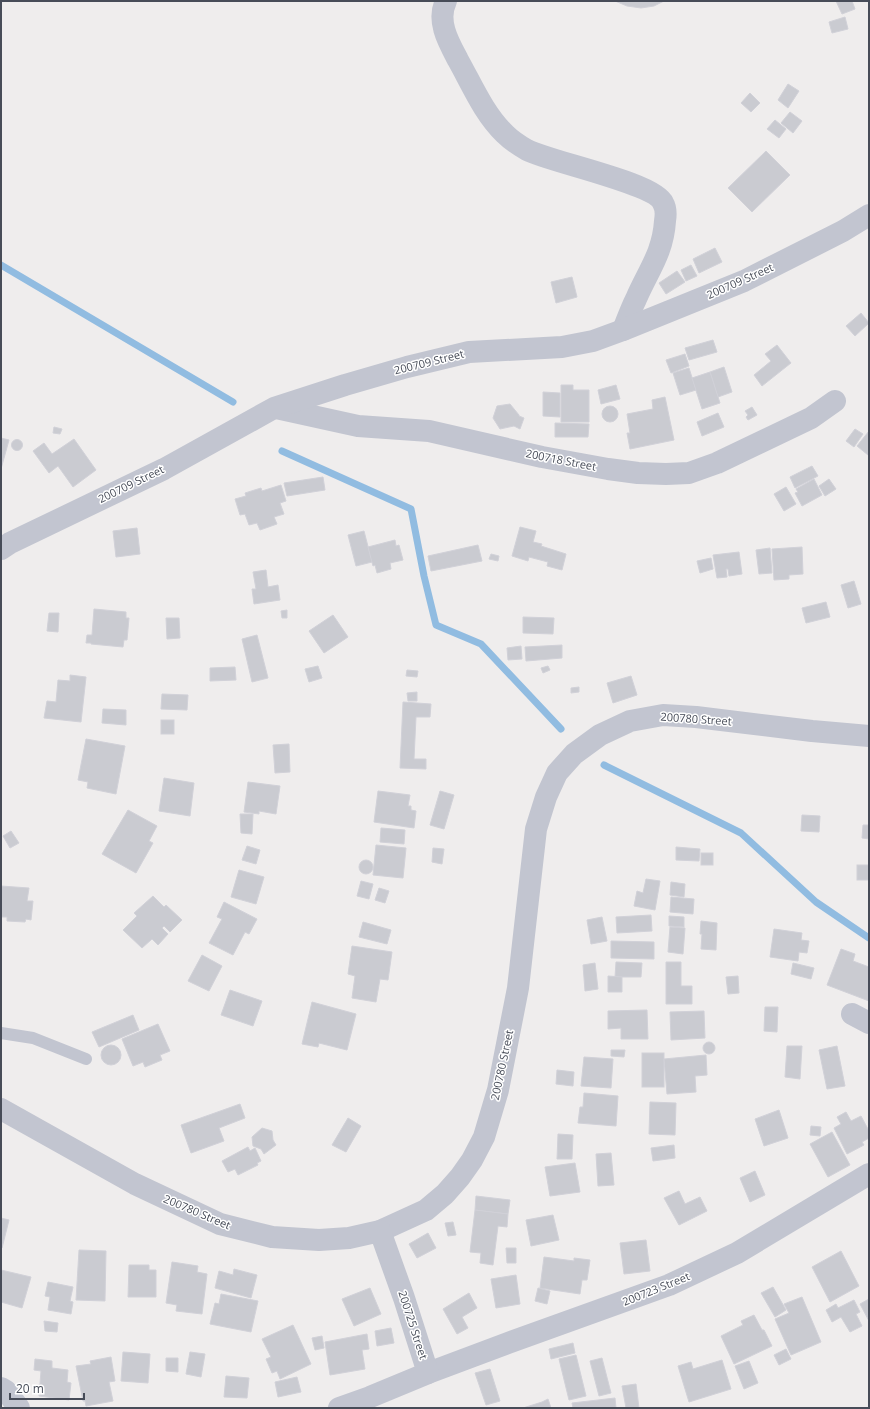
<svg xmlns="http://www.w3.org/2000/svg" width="870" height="1409" viewBox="0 0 870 1409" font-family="'Open Sans',sans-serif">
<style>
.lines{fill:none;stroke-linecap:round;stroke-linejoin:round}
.stream{stroke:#91bce1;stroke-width:7}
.building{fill:#cacbd1;stroke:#d1d1d8}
.service{stroke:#c2c5d0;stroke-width:12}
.minor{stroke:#c2c5d0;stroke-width:22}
.labels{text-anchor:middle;stroke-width:3;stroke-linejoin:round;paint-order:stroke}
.street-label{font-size:11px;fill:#474c58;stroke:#fff}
</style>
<rect width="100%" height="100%" fill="#efeded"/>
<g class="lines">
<g class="stream">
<path d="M1,265l232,137"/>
<path d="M282,451l129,58 13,67 12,49 45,19 80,85"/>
<path d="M604,765l137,68 75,69 53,36"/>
</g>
</g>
<g class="building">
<path d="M615,1h49l-10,5 -13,2 -14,-2z"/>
<path d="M836,1h16l3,8 -13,5z"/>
<path d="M845,17l3,12 -16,4 -3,-11z"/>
<path d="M788,84l11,7 -11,17 -10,-8z"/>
<path d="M750,93l10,10 -9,9 -10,-9z"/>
<path d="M790,112l12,9 -9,12 -12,-10z"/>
<path d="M775,120l11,9 -7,9 -12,-9z"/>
<path d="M766,151l24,24 -38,37 -24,-24z"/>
<path d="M715,248l7,14 -23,11 -6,-14z"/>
<path d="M691,265l6,11 -11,5 -5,-11z"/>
<path d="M677,271l8,11 -19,12 -7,-11z"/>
<path d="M572,277l5,20 -21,6 -5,-21z"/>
<path d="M861,313l8,10 -14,13 -9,-10z"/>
<path d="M713,340l4,12 -28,8 -4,-12z"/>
<path d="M777,345l14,18 -29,23 -8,-11 17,-14 -6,-7z"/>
<path d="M685,354l4,12 -18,7 -5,-13z"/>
<path d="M724,367l8,25 -14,5 -8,-25z"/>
<path d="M689,368l7,22 -16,5 -7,-22z"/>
<path d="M710,372l10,31 -18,6 -10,-31z"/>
<path d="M561,385h12v5h16v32h-28z"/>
<path d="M616,385l4,14 -19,5 -3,-14z"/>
<path d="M543,392l17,1v24l-17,-1z"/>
<path d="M665,397l9,43 -44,9 -3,-16h3l-3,-19 26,-5 -1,-9z"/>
<path d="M510,404l9,11v1l5,2 -4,11 -6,-3 -14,3 -7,-11 4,-12z"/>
<circle cx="610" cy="414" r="8"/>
<path d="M752,407l5,8 -9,5 -2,-3 2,-2 -3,-4z"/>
<path d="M718,413l6,14 -22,9 -5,-14z"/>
<path d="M555,423l34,1 -1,13h-33z"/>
<path d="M54,427l8,2 -2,5 -7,-1z"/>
<path d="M855,429l8,5 -9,13 -8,-6z"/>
<path d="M869,431v22l-1,2 -11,-9z"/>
<path d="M1,438l8,2 -8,29z"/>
<path d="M74,439l22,31 -23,17 -15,-21 -9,7 -16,-22 11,-8 8,11z"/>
<circle cx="17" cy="445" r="5.5"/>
<path d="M812,466l6,10 -23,12 -5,-11z"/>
<path d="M323,477l2,13 -38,6 -3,-13z"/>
<path d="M814,479l8,16 -20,11 -7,-13 3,-1 -2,-3z"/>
<path d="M829,479l7,10 -11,7 -6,-10z"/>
<path d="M281,485l5,16 -6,2 4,11 -10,3 3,7 -17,6 -3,-7 -8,2 -4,-11 -5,1 -5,-16 11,-3 -1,-3 16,-5 1,3z"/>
<path d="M786,487l10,17 -12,7 -10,-17z"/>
<path d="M520,527l16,4 -3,11 9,2 -1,2 25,8 -4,16 -15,-4 1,-4 -19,-5 -1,4 -16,-5z"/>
<path d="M137,528l3,26 -24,3 -3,-26z"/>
<path d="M364,531l8,31 -16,4 -8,-31z"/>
<path d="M395,540l1,6 3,-1 4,15 -13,3 1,6 -14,4 -2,-8 -2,1 -5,-19z"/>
<path d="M478,545l4,16 -51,10 -3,-15z"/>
<path d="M802,547l1,27 -14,1v4l-15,1 -2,-31z"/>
<path d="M770,548l2,25 -13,1 -3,-24z"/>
<path d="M739,552l3,22 -13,2 -1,-7h-2l1,8 -10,1 -4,-23z"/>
<path d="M491,554l8,2 -1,5 -9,-2z"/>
<path d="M711,558l2,11 -13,4 -3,-12z"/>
<path d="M266,570l2,17 10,-2 2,15 -26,4 -2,-15h4l-3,-17z"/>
<path d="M854,581l7,23 -13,4 -7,-23z"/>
<path d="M826,602l4,15 -24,6 -4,-15z"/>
<path d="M94,609l32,3v6h3l-2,22h-3l-1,7 -32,-3v-1h-5l1,-8h5z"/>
<path d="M287,610v8h-5l-1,-7z"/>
<path d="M49,613h10l-1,19 -11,-1z"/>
<path d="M333,615l15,22 -24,16 -15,-22z"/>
<path d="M523,617l31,1 -1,16 -30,-1z"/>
<path d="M166,618h13l1,20 -13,1z"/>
<path d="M257,635l11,43 -16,4 -10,-43z"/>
<path d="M562,645v13l-36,3 -1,-14z"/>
<path d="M521,646l1,13 -14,1 -1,-12z"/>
<path d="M318,666l4,12 -13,4 -4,-13z"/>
<path d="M548,666l2,4 -7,3 -2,-5z"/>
<path d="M235,667l1,13 -26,1v-13z"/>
<path d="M407,670l11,1 -1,6 -11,-1z"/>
<path d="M70,675l16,2 -5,45 -37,-4 3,-17 9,1 2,-22 12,1z"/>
<path d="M631,676l6,19 -24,8 -6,-20z"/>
<path d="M579,687v5l-8,1v-5z"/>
<path d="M417,692v9h-9l-1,-8z"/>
<path d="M162,694l26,1 -1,15 -26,-1z"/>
<path d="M403,702l28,2 -1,13h-14l-2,42h12v10l-26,-1z"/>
<path d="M103,709l23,1v15l-24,-2z"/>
<rect x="161" y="720" width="13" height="14"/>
<path d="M86,739l39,7 -9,48 -29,-6 1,-6 -10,-2z"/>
<path d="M289,744l1,28 -15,1 -2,-28z"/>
<path d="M164,778l30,5 -4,33 -31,-5z"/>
<path d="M248,782l32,4 -4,28 -17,-3v3l-15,-2z"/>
<path d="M378,791l32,4 -2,11h3v4l5,1 -2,17 -40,-6z"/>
<path d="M440,791l14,4 -10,34 -14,-4z"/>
<path d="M128,810l29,16 -8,15 4,2 -17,30 -34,-19z"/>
<path d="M240,814h13l-1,20 -11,-1z"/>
<path d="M802,815l18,1 -1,16 -18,-1z"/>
<path d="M863,825h6v14l-7,-1z"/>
<path d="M381,828l24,2 -1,14 -24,-2z"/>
<path d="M11,831l8,12 -9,5 -7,-12z"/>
<path d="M376,845l30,3 -3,30 -30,-3z"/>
<path d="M247,846l13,4 -4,14 -14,-4z"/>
<path d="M676,847l24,2 -1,12 -23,-1z"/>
<path d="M433,848l11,1 -2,15 -10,-2z"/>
<rect x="701" y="853" width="12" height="12"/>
<circle cx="366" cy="867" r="7"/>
<rect x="857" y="865" width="12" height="15"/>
<path d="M239,870l25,7 -8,27 -25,-7z"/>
<path d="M646,879l14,2 -5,29 -21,-4 3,-15 6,2z"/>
<path d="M361,881l12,3 -4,15 -12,-3z"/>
<path d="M671,882l14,2 -1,13 -14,-2z"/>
<path d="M1,886l28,2 -2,13h6l-2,19 -5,-1 -1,3 -18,-1v-4h-6z"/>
<path d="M379,888l10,3 -4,12 -10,-3z"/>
<path d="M153,896l11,11 2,-2 16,15 -12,12 -6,-6 -2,2 6,6 -10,11 -6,-6 -10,9 -19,-18 14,-14 -3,-3z"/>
<path d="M671,897l23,2 -1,15 -23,-2z"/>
<path d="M224,902l33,17 -8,15 -4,-2 -12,23 -24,-12 13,-24 -5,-2z"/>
<path d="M651,915l1,16 -35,2 -1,-16z"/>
<path d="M669,916l15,1v10l-15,-1z"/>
<path d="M602,917l5,24 -16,3 -4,-24z"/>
<path d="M701,921l16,2 -1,27 -15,-1 1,-15h-2z"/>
<path d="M363,922l28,8 -4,14 -28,-7z"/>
<path d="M670,927l15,1 -2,26 -15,-2z"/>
<path d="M774,929l28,4 -1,7 8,1 -2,12 -8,-1 -1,9 -28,-4z"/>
<path d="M611,941l43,1v17l-43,-1z"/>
<path d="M352,946l40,6 -4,28 -8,-1 -4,23 -24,-4 3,-22 -7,-2z"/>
<path d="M841,949l14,5 -2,7 16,6v34l-42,-16z"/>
<path d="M202,955l20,11 -13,25 -21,-10z"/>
<path d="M616,962l26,1 -1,14h-26z"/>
<path d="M666,962h15v24h11v18h-26z"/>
<path d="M595,963l3,26 -13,2 -2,-26z"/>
<path d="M793,963l21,5 -3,11 -20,-5z"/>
<path d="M608,976l14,1v15h-14z"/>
<path d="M738,976l1,17 -11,1 -2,-17z"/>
<path d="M230,990l32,11 -9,25 -32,-11z"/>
<path d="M312,1002l44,12 -9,36 -28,-7 -1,4 -16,-3z"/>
<path d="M765,1007h13l-1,25 -13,-1z"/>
<path d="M647,1010l1,29h-27v-11l-13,1v-18z"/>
<path d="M704,1011l1,27 -34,2 -1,-28z"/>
<path d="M133,1015l6,15 -40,17 -7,-15z"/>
<path d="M158,1024l12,27 -10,4 2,5 -17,7 -2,-5 -10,4 -11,-27z"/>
<circle cx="709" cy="1048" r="6"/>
<circle cx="111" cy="1055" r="10"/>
<path d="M787,1046h15l-2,33 -15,-2z"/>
<path d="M837,1046l8,40 -18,3 -8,-39z"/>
<path d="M611,1050h14l-1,7 -13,-1z"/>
<rect x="642" y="1053" width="22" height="34"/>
<path d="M706,1055l1,20 -12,1 1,16 -29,2 -3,-35z"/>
<path d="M584,1057l29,2 -2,29 -30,-2z"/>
<path d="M557,1070l17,2 -1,14 -17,-2z"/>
<path d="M584,1093l34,3 -2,30 -38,-3 2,-16h3z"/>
<path d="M650,1102l26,1 -1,32 -26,-1z"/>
<path d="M240,1104l5,14 -26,10 5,13 -33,12 -10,-28z"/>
<path d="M779,1110l9,28 -24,8 -9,-27z"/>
<path d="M846,1112l5,9 10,-5 8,15v7l-7,4 2,3 -17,9 -13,-26 7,-4 -4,-7z"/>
<path d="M348,1118l13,8 -15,26 -14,-7z"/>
<path d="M811,1126l10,1 -1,9 -10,-1z"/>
<path d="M262,1128l10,3 1,9 3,5 -12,9 -3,-5 -8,-3 -1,-9z"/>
<path d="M832,1132l18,33 -22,12 -18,-33z"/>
<path d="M558,1134l15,1 -1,24h-15z"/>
<path d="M674,1145l1,13 -22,3 -2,-13z"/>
<path d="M248,1147l2,4 5,-3 6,13 -4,2 1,2 -20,10 -3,-6 -7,3 -6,-11z"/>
<path d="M611,1153l3,32 -16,1 -2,-32z"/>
<path d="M575,1163l5,29 -30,4 -5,-29z"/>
<path d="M755,1171l10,24 -15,7 -10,-24z"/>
<path d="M679,1191l6,13 15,-7 7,14 -28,14 -15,-27z"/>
<path d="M476,1196l34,4 -2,14 -33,-4z"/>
<path d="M475,1210l33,4 -1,13 -9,-1 -5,39 -13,-2 1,-10 -11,-1z"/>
<path d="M553,1215l6,25 -28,6 -5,-26z"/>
<path d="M1,1218l8,2 -7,28h-1z"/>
<path d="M453,1222l3,13 -8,1 -3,-13z"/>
<path d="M428,1233l8,15 -19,10 -8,-14z"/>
<path d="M646,1240l4,31 -26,3 -4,-31z"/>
<path d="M506,1248h10v15h-9z"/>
<path d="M79,1250l27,1 -1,50 -29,-1z"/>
<path d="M841,1251l18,35 -29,16 -18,-35z"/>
<path d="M544,1257l30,4v-3l16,2 -3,20h-5l-2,14 -40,-6z"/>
<path d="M172,1262l26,4 -1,6 10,2 -5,40 -26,-3 1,-6 -11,-2z"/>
<path d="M129,1265h20v5h7v27h-28z"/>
<path d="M234,1269l23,6 -6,23 -36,-10 4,-17 14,4z"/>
<path d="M1,1270l30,7 -9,31 -21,-6z"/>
<path d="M516,1275l4,29 -24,4 -5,-29z"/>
<path d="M48,1282l25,5 -3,14 3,1 -2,12 -23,-4 2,-13 -5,-1z"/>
<path d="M773,1287l13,23 -11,7 -14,-24z"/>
<path d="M370,1288l11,26 -27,12 -12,-27z"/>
<path d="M538,1288l12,3 -3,13 -12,-3z"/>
<path d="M469,1293l8,15 -15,9 6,11 -11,6 -14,-25z"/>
<path d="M221,1294l37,7 -7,31 -41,-8 5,-21 4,1z"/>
<path d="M802,1297l19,45 -30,13 -16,-36 14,-6 -5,-9z"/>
<path d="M869,1299v22l-9,-17z"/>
<path d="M854,1300l6,12 -4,2 6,12 -12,6 -9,-15 -9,5 -6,-12 10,-6 2,4z"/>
<path d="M754,1315l8,15h2l8,16 -38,18 -13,-28 22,-11 -2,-4z"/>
<path d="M44,1321l14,2 -1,9 -12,-1z"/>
<path d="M293,1325l18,39 -31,15 -3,-8 -5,2 -6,-14 5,-2 -9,-18z"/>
<path d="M391,1328l3,15 -17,3 -2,-15z"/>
<path d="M367,1334l2,15 -7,1 3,19 -35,6 -5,-33z"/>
<path d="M322,1336l2,12 -9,2 -3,-12z"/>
<path d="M573,1343l2,10 -24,6 -2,-10z"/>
<path d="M786,1349l5,10 -12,6 -5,-10z"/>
<path d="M123,1352l27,2 -2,29 -27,-2z"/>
<path d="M190,1352l15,2 -4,23 -15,-3z"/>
<path d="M576,1355l10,41 -17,4 -10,-41z"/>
<path d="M111,1357l4,24 -6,1 4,19 -27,5 -1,-5h-2l-7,-35 15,-2 -1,-3z"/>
<path d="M166,1358h12v14l-12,-1z"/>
<path d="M602,1358l9,35 -12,3 -9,-35z"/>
<path d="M35,1359l17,2v7l16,2 -1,12 4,1 -2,17 -30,-4 2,-25 -7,-1z"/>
<path d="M722,1360l9,29 -42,13 -11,-36 13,-4 2,7z"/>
<path d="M749,1361l9,22 -14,6 -9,-23z"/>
<path d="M490,1369l10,32 -14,4 -11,-32z"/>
<path d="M226,1376l23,2 -2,20 -23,-1z"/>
<path d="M297,1377l4,15 -23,5 -3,-15z"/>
<path d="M636,1384l3,24h-13l-4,-22z"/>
<path d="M615,1398l1,10h-43l-1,-5z"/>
<path d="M548,1399l3,9h-28l19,-6z"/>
</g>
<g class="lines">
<path class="service" d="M1,1033l32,5 53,21"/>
<g class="minor">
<path d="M446,1c-10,20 3,42 12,59 14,25 26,54 47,74 6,6 15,12 22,16 23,12 128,33 136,53 3,5 3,12 2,18 -2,32 -17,50 -29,78 -5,10 -9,21 -13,31"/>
<path d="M276,408l82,18 71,5 113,26 66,12 30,4 28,1 23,-1 28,-10 94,-45 24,-17"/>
<path d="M1,549l9,-6 154,-74 110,-61 71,-23 62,-18 62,-15 93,-5 31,-6 30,-11 121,-49 99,-50 26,-16"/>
<path d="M852,1014l17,9"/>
<path d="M1,1109l134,75 85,40 52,13 47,3 30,-2 31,-7 46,-21 19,-16 15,-17 12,-17 12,-23 14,-47 20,-102 18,-159 10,-32 11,-24 17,-19 26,-19 30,-14 33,-6 33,2 116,14 57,5"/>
<path d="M428,1373l80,-30 161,-58 68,-32 132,-79"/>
<path d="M1,1388l5,3 13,17"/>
<path d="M339,1408l31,-11 58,-24 -24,-75 -24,-67"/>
</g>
</g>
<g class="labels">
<g class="street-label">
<text transform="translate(740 281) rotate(-24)" y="4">200709 Street</text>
<text transform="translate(429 362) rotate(-14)" y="4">200709 Street</text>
<text transform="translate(561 460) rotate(11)" y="4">200718 Street</text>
<text transform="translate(131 484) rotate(-26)" y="4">200709 Street</text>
<text transform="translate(696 719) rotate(4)" y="4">200780 Street</text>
<text transform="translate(502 1065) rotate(-78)" y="4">200780 Street</text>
<text transform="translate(197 1212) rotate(23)" y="4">200780 Street</text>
<text transform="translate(656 1289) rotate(-22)" y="4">200723 Street</text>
<text transform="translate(413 1325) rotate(72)" y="4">200725 Street</text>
</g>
</g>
<rect width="870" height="1409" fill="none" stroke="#474c58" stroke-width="4"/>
<path d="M10 1393v6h74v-6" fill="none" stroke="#474c58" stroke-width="2"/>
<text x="16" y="1393" font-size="12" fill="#474c58" stroke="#ffffff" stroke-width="3" paint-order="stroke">20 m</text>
</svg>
